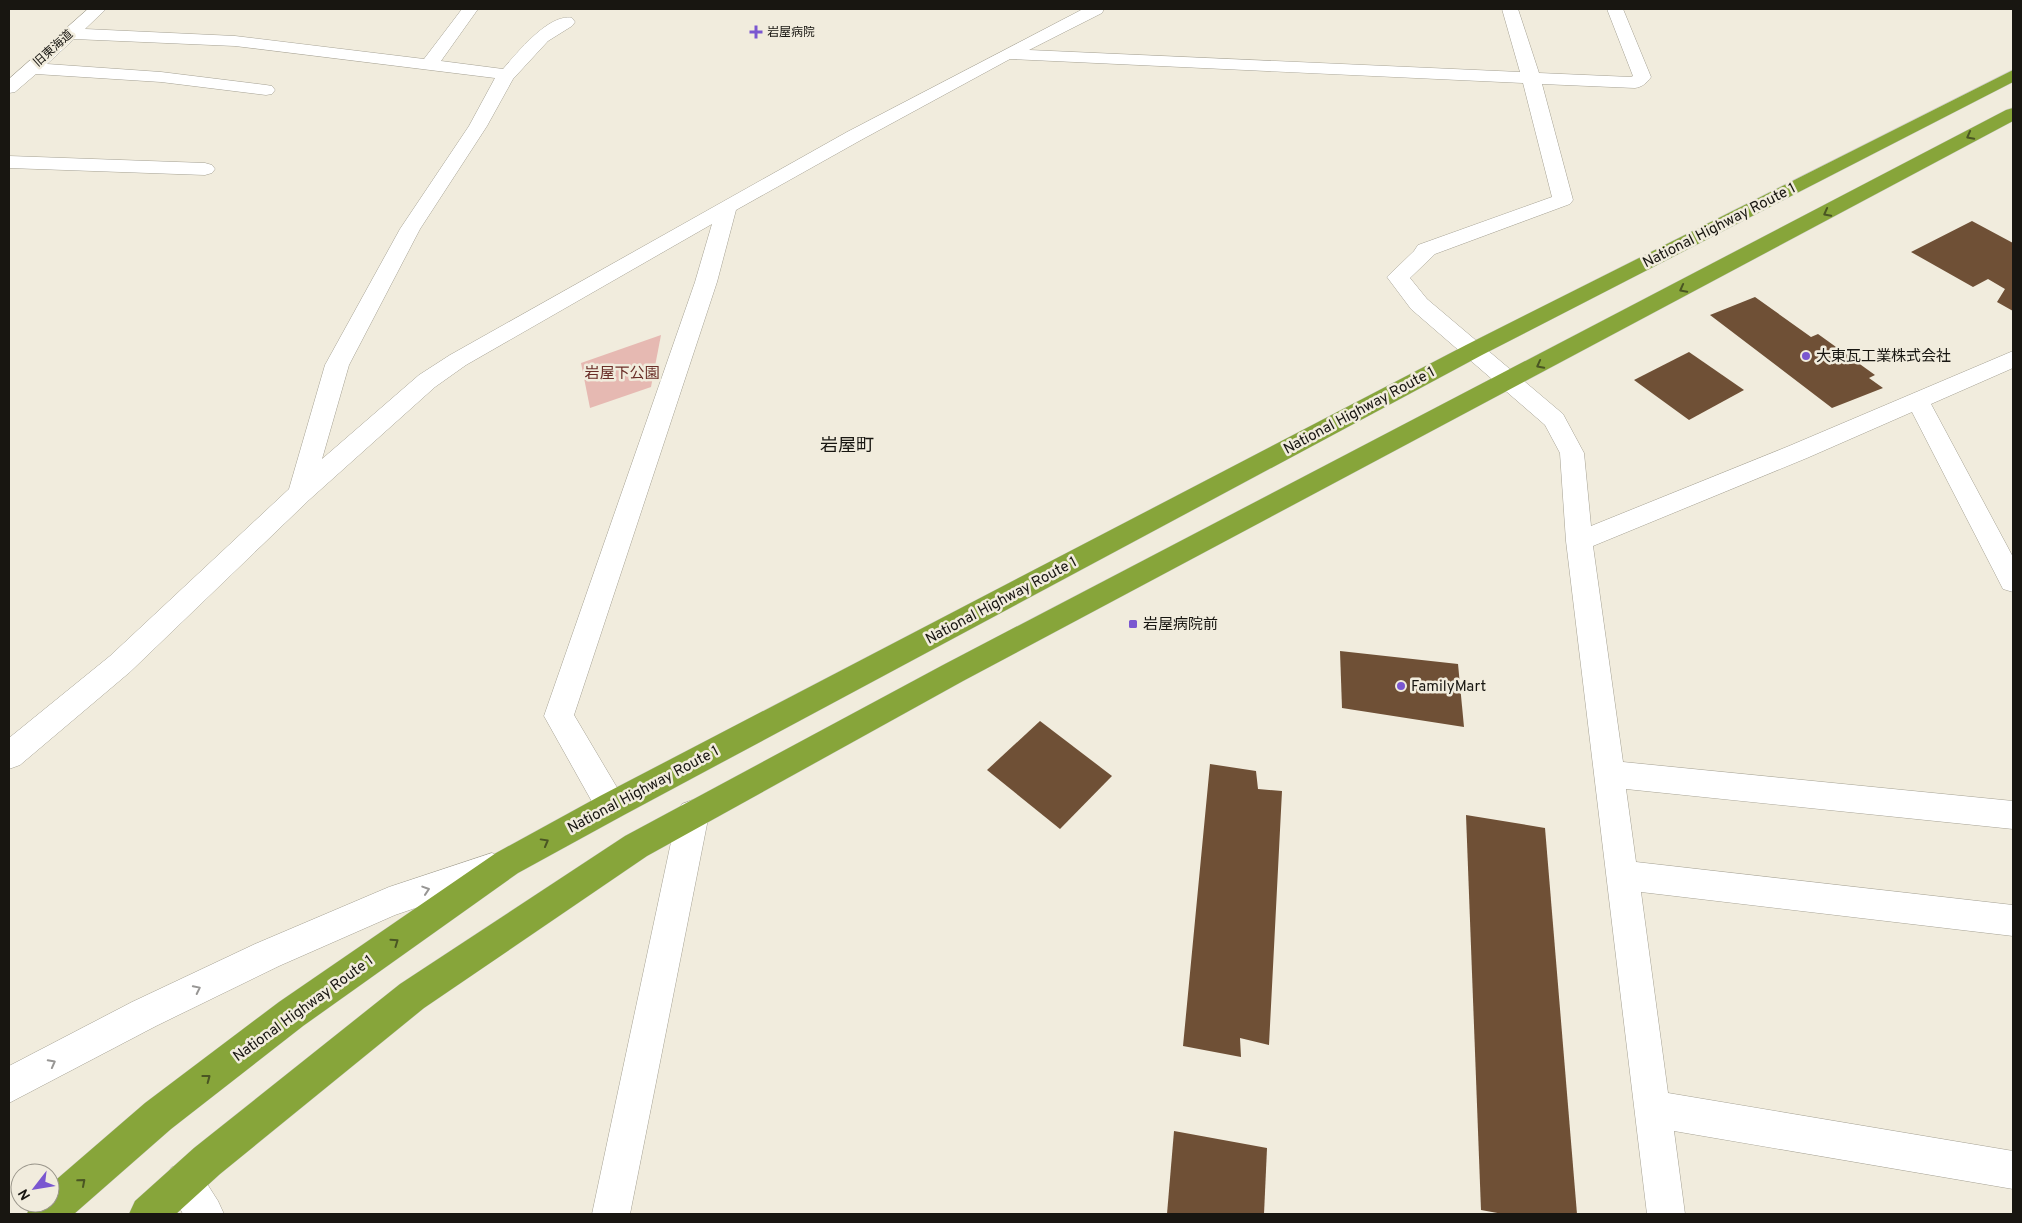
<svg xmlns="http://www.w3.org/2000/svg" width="2022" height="1223" viewBox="0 0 2022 1223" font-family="Overpass,'Noto Sans JP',sans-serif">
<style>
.green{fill:#e6b9b2}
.building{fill:#6f5036}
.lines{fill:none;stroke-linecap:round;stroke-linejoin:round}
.minor-casing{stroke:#a5a193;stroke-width:1}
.highway-casing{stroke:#d1d0cf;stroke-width:1}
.minor{fill:#fff;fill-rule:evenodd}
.highway{fill:#87a53a;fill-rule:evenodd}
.oneway{stroke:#4a5623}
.oneway2{stroke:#979694}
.poi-dot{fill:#7a57d0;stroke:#f1ecdd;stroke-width:2}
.labels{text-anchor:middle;stroke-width:5;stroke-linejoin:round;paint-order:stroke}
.far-poi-label{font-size:12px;fill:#181611;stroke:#f1ecdd;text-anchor:start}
.far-street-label{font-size:12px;fill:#181611;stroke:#f1ecdd}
.street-label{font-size:15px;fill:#181611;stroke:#f1ecdd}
.poi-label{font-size:15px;fill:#181611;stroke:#f1ecdd;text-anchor:start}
.park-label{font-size:15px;fill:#692d27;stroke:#f1ecdd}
.quarter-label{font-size:18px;fill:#181611;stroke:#f1ecdd}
</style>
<rect width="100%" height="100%" fill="#f1ecdd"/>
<path class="green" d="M661,335l-10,52 -61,21 -9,-45z"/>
<g class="building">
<path d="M1972,221l41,22v68l-16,-9 8,-13 -17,-10 -15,8 -62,-35z"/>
<path d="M1755,297l56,40 7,-3 57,41 -6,3 14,10 -51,20 -122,-93z"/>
<path d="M1689,352l55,38 -55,30 -55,-40z"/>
<path d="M1340,651l118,13 6,63 -122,-19z"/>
<path d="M1040,721l72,55 -52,53 -73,-59z"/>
<path d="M1210,764l46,7 2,18 24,2 -13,254 -29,-7 1,19 -58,-11z"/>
<path d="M1466,815l79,13 32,386h-74l-22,-4z"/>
<path d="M1174,1131l93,17 -3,66h-97z"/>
</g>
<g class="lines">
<g class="minor-casing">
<g id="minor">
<path d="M88,9h18l-21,20 150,7 189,23 38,-50h16l-37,52 62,8c14,-16 46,-56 69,-51l3,4 -3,4 -24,15 -35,38 -26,47 -67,103 -71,136 -27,94 97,-84 31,-20 397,-223 236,-123h21l-2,4 -73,37 491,22 -18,-63h16l21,64 92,4 2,-1 -26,-67h16l28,68c-4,6 -9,10 -16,11l-93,-4 31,116 -3,4 -135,50 -25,24 17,21 136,115 21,39 7,73 198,-80 224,-95v17l-82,36 82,153v35l-10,-3 -91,-177 -105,46 -214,88 30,216 390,39v28l-387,-40 10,73 377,43v31l-372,-44 27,201 345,58v38l-339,-58 11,83h-38l-81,-673 -6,-88 -15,-28 -134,-116 -24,-32 27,-26 4,-6 134,-48 -29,-114 -513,-24 -149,81 -125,70 -19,72 -143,433 48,81 4,10 -4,10 -11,4 -11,-4 -56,-100 151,-434 17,-58 -246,141 -31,22 -126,113 -179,172 -110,93 -11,4v-31l101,-82 179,-167 36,-124 75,-136 69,-103 26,-48 -260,-32 -161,-7 -27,25 114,8 105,13 6,1 3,4 -3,4 -6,1 -105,-13 -125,-8 -21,18 -6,1v-14z"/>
<path d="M9,156l196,7 7,2 3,4 -3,4 -7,2 -196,-7z"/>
<path d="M693,800l11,4 5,10 -79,400h-38l85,-400 5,-10z"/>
<path d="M492,853l11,5 5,10 -5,10 -108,37 -116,51 -123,60 -147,77v-37l123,-64 123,-58 134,-57z"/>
<path d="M184,1162l13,6 21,33 6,13h-41l-18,-33 6,-13z"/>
</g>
</g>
<g class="highway-casing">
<g id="highway">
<path d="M2013,70v12l-531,273 -860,461 -104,57 -215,153 -132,103 -97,85h-47l4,-11h19v-18l95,-82 134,-101 217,-149 104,-57 866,-451z"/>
<path d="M2013,108v13l-1050,560 -316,175 -223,152 -204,166 -44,40h-47l6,-13 59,-53 206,-164 225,-148 318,-171 1063,-555z"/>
</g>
</g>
<use href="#minor" class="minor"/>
<use href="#highway" class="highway"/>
</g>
<defs><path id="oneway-chevron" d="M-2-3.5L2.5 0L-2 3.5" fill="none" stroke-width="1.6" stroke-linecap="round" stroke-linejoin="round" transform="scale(1.25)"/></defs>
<g class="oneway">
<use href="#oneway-chevron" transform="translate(1970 136) rotate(152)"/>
<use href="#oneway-chevron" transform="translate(1827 213) rotate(152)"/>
<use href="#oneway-chevron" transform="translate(1683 289) rotate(152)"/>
<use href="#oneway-chevron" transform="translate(1540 365) rotate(152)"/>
<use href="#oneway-chevron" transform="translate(545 842) rotate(-29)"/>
<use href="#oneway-chevron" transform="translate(395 942) rotate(-35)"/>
<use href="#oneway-chevron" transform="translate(207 1078) rotate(-37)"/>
<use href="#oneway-chevron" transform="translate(82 1182) rotate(-41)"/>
</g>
<g class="oneway2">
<use href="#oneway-chevron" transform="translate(426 890) rotate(-18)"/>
<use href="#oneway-chevron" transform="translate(197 989) rotate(-26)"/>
<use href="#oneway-chevron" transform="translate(52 1063) rotate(-28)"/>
</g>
<g class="poi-dot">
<path d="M753.5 24.5h5v5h5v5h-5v5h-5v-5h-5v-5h5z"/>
<circle cx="1806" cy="356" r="5"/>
<rect x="1128" y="619" width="10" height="10" rx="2.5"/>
<circle cx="1401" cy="686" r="5"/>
</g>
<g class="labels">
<g class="far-poi-label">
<text x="767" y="36">岩屋病院</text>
</g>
<g class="far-street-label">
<text transform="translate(53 48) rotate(-42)" y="4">旧東海道</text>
</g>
<g class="street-label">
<text transform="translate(1719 225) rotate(-27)" y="5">National Highway Route 1</text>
<text transform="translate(1359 410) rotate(-28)" y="5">National Highway Route 1</text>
<text transform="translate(1001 600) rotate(-28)" y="5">National Highway Route 1</text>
<text transform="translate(643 789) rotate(-28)" y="5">National Highway Route 1</text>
<text transform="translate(303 1008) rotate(-36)" y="5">National Highway Route 1</text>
</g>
<g class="poi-label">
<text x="1816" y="361">大東瓦工業株式会社</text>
<text x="1143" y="629">岩屋病院前</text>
<text x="1411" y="691">FamilyMart</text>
</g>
<g class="park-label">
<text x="622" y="378">岩屋下公園</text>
</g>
<g class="quarter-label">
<text x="847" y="451">岩屋町</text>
</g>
</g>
<rect width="2022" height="1223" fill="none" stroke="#181611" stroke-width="20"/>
<g transform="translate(35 1188) rotate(239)"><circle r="24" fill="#f1ecdd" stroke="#9a968b"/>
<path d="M0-4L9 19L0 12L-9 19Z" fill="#7a57d0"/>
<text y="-8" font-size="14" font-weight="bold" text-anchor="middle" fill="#181611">N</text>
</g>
</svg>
